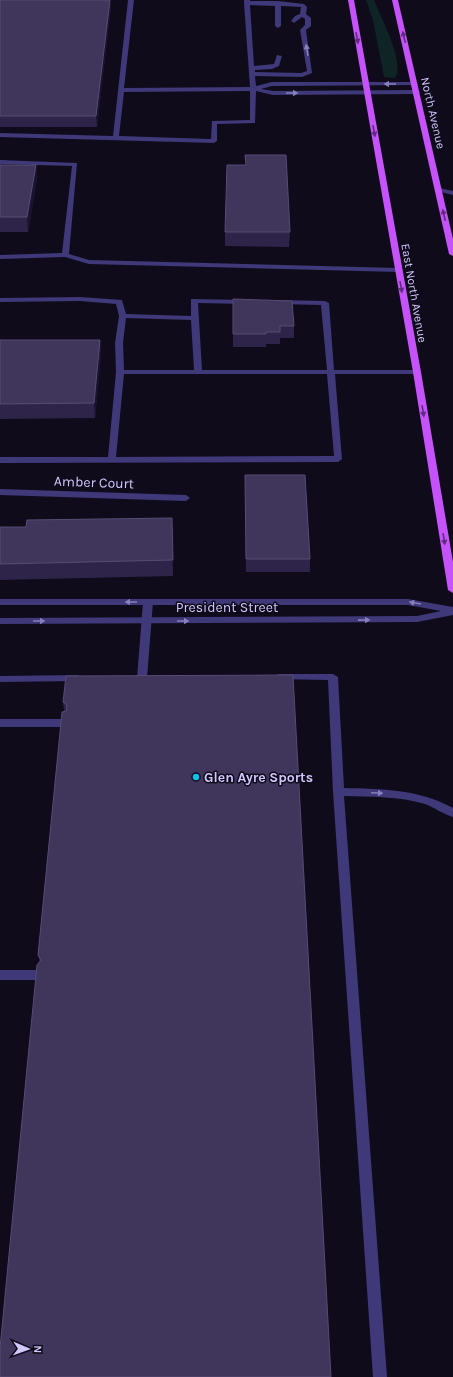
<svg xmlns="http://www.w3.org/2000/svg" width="453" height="1377" viewBox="0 0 453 1377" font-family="Karla,sans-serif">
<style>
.green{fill:#0f2425}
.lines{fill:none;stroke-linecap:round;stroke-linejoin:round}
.service{fill:#3f3879;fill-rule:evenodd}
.minor{fill:#3f3879;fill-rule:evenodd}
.primary{fill:#c652f9;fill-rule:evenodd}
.wall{fill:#2e2449}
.shaded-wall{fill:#1a132e}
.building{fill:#40365c;stroke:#564c75}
.oneway{fill:#612b7f}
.oneway2{fill:#8880bb}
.poi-dot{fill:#08c3e9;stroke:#0f0b1b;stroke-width:1.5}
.labels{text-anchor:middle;stroke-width:3;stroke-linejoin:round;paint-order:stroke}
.far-street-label{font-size:12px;fill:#d1c7fd;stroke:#0f0b1b}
.street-label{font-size:14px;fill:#d1c7fd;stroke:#0f0b1b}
.poi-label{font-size:14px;font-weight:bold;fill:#d1c7fd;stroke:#0f0b1b;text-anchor:start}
</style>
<rect width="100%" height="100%" fill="#0f0b1b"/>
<path class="green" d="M366,0h8c6,16 32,64 21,78l-11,-1 -11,-57z"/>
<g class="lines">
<g class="service">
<path d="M128,0h6l-10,88 126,-1 -6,-84v-3h6v1h28l26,3 3,3 -1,7 5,4v8l-5,4 6,43 -10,4 -47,-1 1,10 16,-4h143l3,2 -1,1 -145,1 -11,3 12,2 144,-1 3,2 -3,2 -144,1 -17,-4 -1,32 -38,1v17l-3,2 -214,-6v-4l113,3zM250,5l25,1v20l3,2 3,-2v-20l20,1 -1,7 -5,2 -4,5 3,2 8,-6 3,2v6l-5,5 7,41 -6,2 -46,-1v-2l17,-1 7,-3 3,-10 -5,-1 -3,9 -20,2zM250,91v29l-38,1 -1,18 -92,-3 5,-44z"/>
<path d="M0,160l77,3 -8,91 20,6 309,8 4,2 -4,2 -309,-8 -24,-7 -65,2v-4l62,-2 10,-87 -72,-2z"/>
<path d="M439,188l14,3v4l-16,-4 -1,-1z"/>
<path d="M80,297l42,3 4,14 65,2v-17l58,1v4h-3l-48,-1 4,67h125l-6,-65 -43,-1 -4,-2 4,-2 47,1 4,2 5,67h83l4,2 -4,2h-82l7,85 -4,3 -338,1v-6h108l8,-85 -1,-29 4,-27 -3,-12 -36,-3 -80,1v-4zM126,318l65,2 3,50h-70l-1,-27zM124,374h203l7,82 -218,1z"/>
<path d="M148,599l5,3 -6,76 -5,3 -5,-3 6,-76z"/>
<path d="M280,674h53l5,3 6,111c37,1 75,1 109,20v9c-10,-3 -18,-9 -28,-13 -26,-8 -54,-7 -81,-8l43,581h-14l-40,-585 -5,-112 -52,-1 -1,-2 1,-2z"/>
<path d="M78,675l5,3 -5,3 -78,1v-6z"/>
<path d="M0,719h62l4,1 1,3 -1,3 -4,1h-62z"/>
<path d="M0,970h36l4,1 2,4 -2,4 -4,1h-36z"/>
</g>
<g class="minor">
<path d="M0,489l186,6 4,3 -4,3 -186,-6z"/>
<path d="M0,599h408l45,8v8l-36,7 -417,2v-6l417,-2 24,-5 -33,-6h-408z"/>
</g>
<g class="primary">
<path d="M348,0h6l67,372 32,190v31l-5,-3 -35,-218z"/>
<path d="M392,0h6l55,239v17l-4,-2z"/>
</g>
</g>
<g class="wall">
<path d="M0,0l111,6 -14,121h-97z"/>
<path d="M0,165h36l1,14 -9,53h-28z"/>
<path d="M225,232h65l-1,15 -64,-1z"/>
<path d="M233,299l61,27v12h-14v6h-14v3h-33z"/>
<path d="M0,340h100l1,15 -6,63 -95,1z"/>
<path d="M245,475l65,84v13h-64z"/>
<path d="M172,518l1,58 -173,4v-53h26z"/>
<path d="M293,675l-253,287 -2,-7 26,-244 -1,-9z"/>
</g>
<g class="shaded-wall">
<path d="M110,0l1,6 -14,121 -1,-11z"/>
<path d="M36,165l1,14 -9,53 -1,-15z"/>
<path d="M100,340l1,15 -6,63 -1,-15z"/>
<path d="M172,518l1,15v43v-16z"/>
</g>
<g class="building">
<path d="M0,0h110l-14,116h-96z"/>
<path d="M245,155h41l4,77h-65l2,-67h19z"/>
<path d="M0,165h36l-9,52h-27z"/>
<path d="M233,299l59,2 2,25h-14v6h-14v2h-33z"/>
<path d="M0,340h100l-6,63 -94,1z"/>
<path d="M245,475h60l5,84h-64z"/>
<path d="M172,518l1,42 -173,4v-37h26l1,-7z"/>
<path d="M293,675l38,702h-331v-29l37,-383 4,-5 -3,-5 24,-243 4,-1 1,-3 -1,-4 -3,-2 3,-26z"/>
</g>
<defs><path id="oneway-solid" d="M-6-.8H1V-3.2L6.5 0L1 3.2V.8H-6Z"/></defs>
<g class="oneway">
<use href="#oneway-solid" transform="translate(404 37) rotate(-103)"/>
<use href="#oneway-solid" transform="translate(357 38) rotate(80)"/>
<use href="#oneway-solid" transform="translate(374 131) rotate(80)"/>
<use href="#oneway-solid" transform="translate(444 215) rotate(-103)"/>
<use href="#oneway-solid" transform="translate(401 287) rotate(80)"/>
<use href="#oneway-solid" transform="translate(423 411) rotate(81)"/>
<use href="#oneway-solid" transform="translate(444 539) rotate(81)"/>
</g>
<g class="oneway2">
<use href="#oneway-solid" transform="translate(307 50) rotate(-100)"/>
<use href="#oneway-solid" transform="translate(390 84) rotate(-180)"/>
<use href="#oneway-solid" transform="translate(292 93)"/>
<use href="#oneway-solid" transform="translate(131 602) rotate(-180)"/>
<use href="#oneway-solid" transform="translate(415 603) rotate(-170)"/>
<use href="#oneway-solid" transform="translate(364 620) rotate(-1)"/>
<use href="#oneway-solid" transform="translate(39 621)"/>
<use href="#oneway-solid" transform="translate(183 621)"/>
<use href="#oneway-solid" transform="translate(377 793) rotate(3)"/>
</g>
<circle class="poi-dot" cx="196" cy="777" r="4"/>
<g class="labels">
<g class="far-street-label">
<text transform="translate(433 113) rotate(77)" y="4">North Avenue</text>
<text transform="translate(414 293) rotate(80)" y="4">East North Avenue</text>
</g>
<g class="street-label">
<text transform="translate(94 482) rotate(2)" y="5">Amber Court</text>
<text x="227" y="612">President Street</text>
</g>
<g class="poi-label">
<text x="204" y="782">Glen Ayre Sports</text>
</g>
</g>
<g transform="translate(28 1349) rotate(92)" stroke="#0f0b1b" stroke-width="3" paint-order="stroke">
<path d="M0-3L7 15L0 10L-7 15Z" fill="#d1c7fd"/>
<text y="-6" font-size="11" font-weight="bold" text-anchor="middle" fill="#d1c7fd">N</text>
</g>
</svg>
